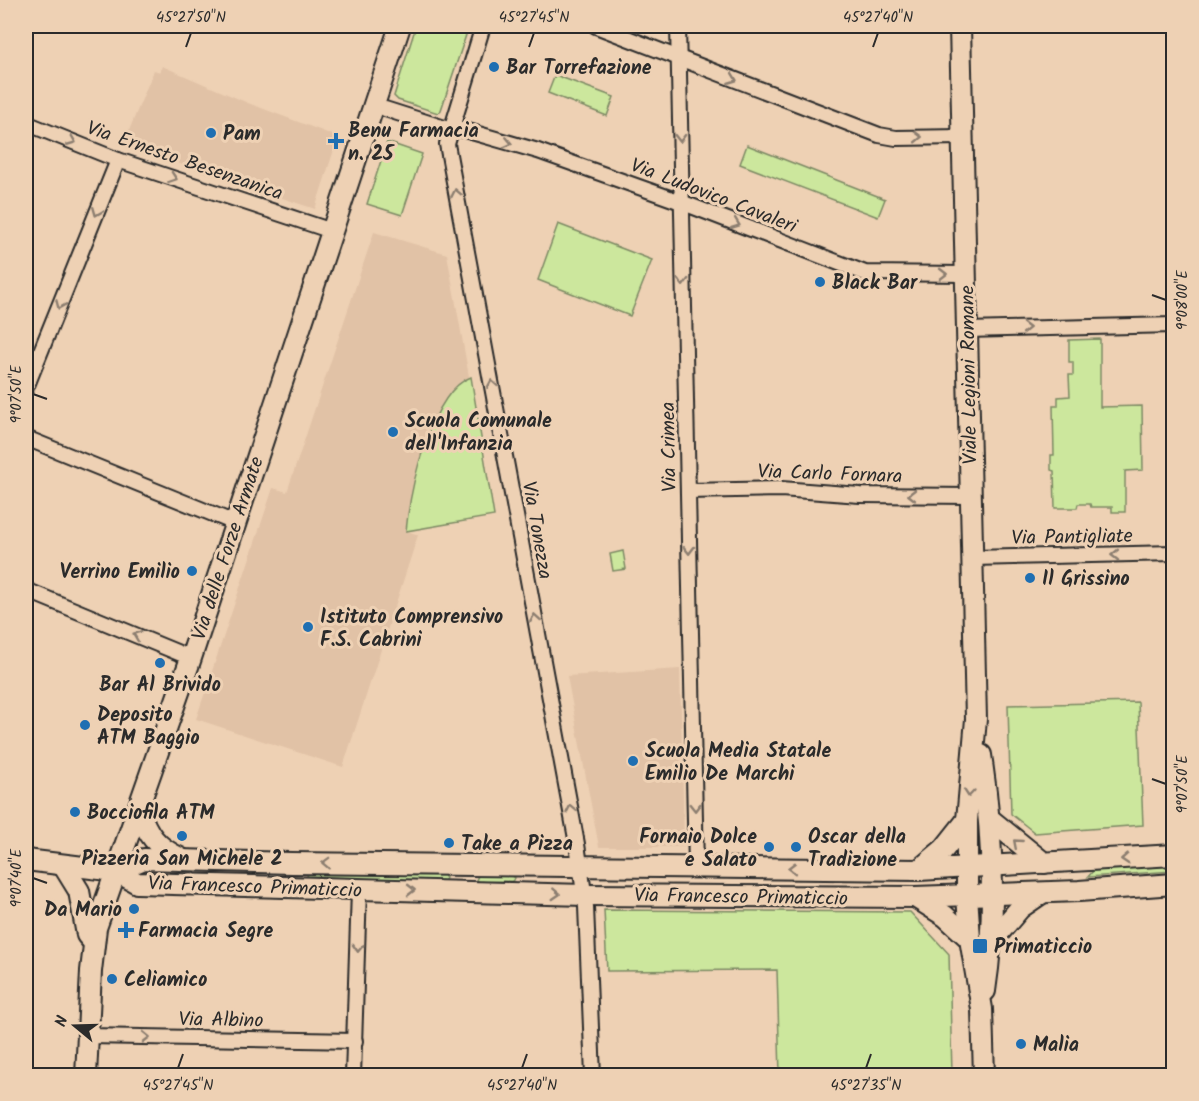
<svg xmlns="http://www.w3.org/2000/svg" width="1199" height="1101" viewBox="0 0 1199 1101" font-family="Kalam,sans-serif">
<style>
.built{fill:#e1c2a6}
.green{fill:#cce79d;stroke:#7c8964;stroke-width:1.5}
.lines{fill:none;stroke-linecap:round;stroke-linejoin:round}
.street-casing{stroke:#2b2b2b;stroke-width:18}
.secondary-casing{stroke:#2b2b2b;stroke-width:24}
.street{stroke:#eed1b4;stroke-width:14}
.secondary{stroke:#eed1b4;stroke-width:20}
.oneway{stroke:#8c7e70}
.ticks{fill:none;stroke:#2b2b2b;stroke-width:2}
.poi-dot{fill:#1f6fb2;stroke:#eed1b4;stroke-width:2}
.labels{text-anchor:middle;stroke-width:6;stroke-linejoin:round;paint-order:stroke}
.poi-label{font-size:20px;font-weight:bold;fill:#2b2b2b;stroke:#eed1b4;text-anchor:start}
.street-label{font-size:20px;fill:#2b2b2b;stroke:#eed1b4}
.neatline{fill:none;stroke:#2b2b2b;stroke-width:2}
.ticks-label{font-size:15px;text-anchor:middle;fill:#2b2b2b}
</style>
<rect width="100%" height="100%" fill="#eed1b4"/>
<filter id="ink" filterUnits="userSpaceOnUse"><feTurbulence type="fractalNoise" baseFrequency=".0167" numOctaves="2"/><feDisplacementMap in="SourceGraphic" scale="12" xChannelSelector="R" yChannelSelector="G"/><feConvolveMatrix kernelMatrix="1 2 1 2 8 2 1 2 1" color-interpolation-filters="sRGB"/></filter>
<g filter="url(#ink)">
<g class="built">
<path d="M162,66l86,37 90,34 -23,72 -192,-64 31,-75 6,2z"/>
<path d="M374,232l73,22 47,262 -86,15 10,4 -75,232 -147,-48 77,-231 14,4z"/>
<path d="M680,669l4,178h-85l-32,-171z"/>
</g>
<g class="green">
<path d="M416,26h53l-28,84 -3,3 -40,-13 -4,-4z"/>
<path d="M555,75l59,22 -7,19 -59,-23z"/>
<path d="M387,142l35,12 -20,61 -35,-11z"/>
<path d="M747,145l138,54 -7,18 -138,-53z"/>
<path d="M558,224l94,36 -22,56 -92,-36z"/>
<path d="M1100,339v68l42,-1 1,64 -18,1v41h-13v-5h-21l-1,-3h-12l-1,4h-22l-1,-37 -3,-1v-15h3l-1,-49h5v-9l12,-1 -1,-21h4v-13h-4v-22z"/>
<path d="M471,377l23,139 -88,15c4,-40 24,-139 65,-154z"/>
<path d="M623,551l3,18 -13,2 -3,-17z"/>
<path d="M1138,702l5,123 -108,8 -24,-19 -3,-109z"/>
<path d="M1173,864v7l-85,6 5,-6z"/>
<path d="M309,872l134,3 3,3 -2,4 -135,-4 -2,-3z"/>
<path d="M479,874l30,1 6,3 -3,3 -33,1 -3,-2z"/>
<path d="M604,910l306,2 39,42 3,121h-172l-3,-105 -170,1z"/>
</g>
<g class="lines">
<g class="street-casing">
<g id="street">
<path d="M483,26l-36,118 130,700 9,63 7,169"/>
<path d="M596,26l283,109 17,3 66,-1"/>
<path d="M678,26l18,841"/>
<path d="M385,109l66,21 10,-1 77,22 143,51 184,71 101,1"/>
<path d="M26,123l92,37 214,71"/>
<path d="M967,330l207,-5"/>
<path d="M26,388l92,-228"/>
<path d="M26,438l209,85"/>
<path d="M688,491l93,-2 79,6 111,1"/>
<path d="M972,558l202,-5"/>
<path d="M26,590l165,68"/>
<path d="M88,1036l267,5"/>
<path d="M353,1076l6,-186"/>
</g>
</g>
<g class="secondary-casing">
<g id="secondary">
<path d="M960,26l16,693 -9,101v75l3,44 12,70 2,67"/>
<path d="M981,755c12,79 16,157 4,236"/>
<path d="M139,810c8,24 17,37 41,48"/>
<path d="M991,820l53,43"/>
<path d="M26,860l90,11 21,12 448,12 330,2 164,-6 95,-7"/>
<path d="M63,865l16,26 8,44 7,8"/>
<path d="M919,870l25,-21 23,-29"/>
<path d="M116,871l28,-12 147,4 628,7 255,-15"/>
<path d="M915,897l30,19 25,23"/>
<path d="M992,941l28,-33 22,-15"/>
<path d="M86,1076l5,-105 5,-43 95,-270 209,-632"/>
</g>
</g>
<use href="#street" class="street"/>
<use href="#secondary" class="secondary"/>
</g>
<defs><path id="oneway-chevron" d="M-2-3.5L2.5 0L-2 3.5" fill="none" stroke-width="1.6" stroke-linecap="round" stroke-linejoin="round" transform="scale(1.5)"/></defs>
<g class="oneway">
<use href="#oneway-chevron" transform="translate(733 79) rotate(21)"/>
<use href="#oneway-chevron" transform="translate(918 137) rotate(-1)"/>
<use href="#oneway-chevron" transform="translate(680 138) rotate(89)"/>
<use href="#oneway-chevron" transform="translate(72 141) rotate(22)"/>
<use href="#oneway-chevron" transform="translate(508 143) rotate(13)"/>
<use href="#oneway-chevron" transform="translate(173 178) rotate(19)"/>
<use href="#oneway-chevron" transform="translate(456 193) rotate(-101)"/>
<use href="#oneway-chevron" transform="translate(97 212) rotate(112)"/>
<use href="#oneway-chevron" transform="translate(736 224) rotate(21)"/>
<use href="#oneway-chevron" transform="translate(943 274)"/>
<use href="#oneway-chevron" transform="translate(683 282) rotate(89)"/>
<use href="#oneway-chevron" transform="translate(60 305) rotate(113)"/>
<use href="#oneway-chevron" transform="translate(1026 328) rotate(-1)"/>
<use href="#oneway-chevron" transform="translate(492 384) rotate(-100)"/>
<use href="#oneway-chevron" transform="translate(912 495) rotate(-180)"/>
<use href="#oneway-chevron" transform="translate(689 550) rotate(89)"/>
<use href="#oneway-chevron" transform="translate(1115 555) rotate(179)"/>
<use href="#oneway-chevron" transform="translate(535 618) rotate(-100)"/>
<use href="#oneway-chevron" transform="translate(137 635) rotate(-158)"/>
<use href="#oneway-chevron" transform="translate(969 793) rotate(95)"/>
<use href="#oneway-chevron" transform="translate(695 807) rotate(89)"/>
<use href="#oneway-chevron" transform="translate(571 809) rotate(-101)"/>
<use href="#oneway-chevron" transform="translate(1017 843) rotate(-139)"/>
<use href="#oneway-chevron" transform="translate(1125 859) rotate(176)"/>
<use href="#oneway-chevron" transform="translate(326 863) rotate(-178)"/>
<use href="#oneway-chevron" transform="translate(792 868) rotate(-180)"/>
<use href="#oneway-chevron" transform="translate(411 890)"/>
<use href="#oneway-chevron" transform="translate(556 894) rotate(3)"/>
<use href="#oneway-chevron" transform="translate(358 948) rotate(92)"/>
<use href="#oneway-chevron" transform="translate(146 1037) rotate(1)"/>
</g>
</g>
<path class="ticks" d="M186,47l5,-14M529,47l5,-14M873,47l5,-14M1152,295l14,5M33,394l14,5M1152,779l14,5M33,878l14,5M178,1068l5,-14M522,1068l5,-14M866,1068l5,-14"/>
<g class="poi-dot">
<circle cx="494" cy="67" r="6"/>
<circle cx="211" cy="133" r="6"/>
<path d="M333 132h6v6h6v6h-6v6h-6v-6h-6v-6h6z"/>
<circle cx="820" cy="282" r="6"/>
<circle cx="393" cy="432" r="6"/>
<circle cx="192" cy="571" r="6"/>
<circle cx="1030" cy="578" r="6"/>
<circle cx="308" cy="627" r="6"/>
<circle cx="160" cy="663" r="6"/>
<circle cx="85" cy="725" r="6"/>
<circle cx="633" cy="761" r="6"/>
<circle cx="75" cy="812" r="6"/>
<circle cx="182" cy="836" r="6"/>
<circle cx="449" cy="843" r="6"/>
<circle cx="769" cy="847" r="6"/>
<circle cx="796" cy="847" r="6"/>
<circle cx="134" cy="909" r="6"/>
<path d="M123 921h6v6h6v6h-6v6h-6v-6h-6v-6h6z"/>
<rect x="972" y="938" width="16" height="16" rx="3"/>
<circle cx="112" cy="979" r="6"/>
<circle cx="1021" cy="1044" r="6"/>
</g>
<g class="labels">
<g class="poi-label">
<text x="506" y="74">Bar Torrefazione</text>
<text x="348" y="137">Benu Farmacia<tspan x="348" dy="23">n. 25</tspan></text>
<text x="223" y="140">Pam</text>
<text x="832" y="289">Black Bar</text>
<text x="405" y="427">Scuola Comunale<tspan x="405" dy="23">dell'Infanzia</tspan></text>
<text x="180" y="578" text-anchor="end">Verrino Emilio</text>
<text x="1042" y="585">Il Grissino</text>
<text x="320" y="623">Istituto Comprensivo<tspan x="320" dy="23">F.S. Cabrini</tspan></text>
<text x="160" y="691" text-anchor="middle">Bar Al Brivido</text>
<text x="97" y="721">Deposito<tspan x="97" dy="23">ATM Baggio</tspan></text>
<text x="645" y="757">Scuola Media Statale<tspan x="645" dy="23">Emilio De Marchi</tspan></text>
<text x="87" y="819">Bocciofila ATM</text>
<text x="757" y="843" text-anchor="end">Fornaio Dolce<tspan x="757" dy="23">e Salato</tspan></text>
<text x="808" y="843">Oscar della<tspan x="808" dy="23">Tradizione</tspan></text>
<text x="461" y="850">Take a Pizza</text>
<text x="182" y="865" text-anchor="middle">Pizzeria San Michele 2</text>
<text x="122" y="916" text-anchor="end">Da Mario</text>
<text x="138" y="937">Farmacia Segre</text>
<text x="994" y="953">Primaticcio</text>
<text x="124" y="986">Celiamico</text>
<text x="1033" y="1051">Malia</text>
</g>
<g class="street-label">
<text transform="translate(185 160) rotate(19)" y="7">Via Ernesto Besenzanica</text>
<text transform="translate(714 195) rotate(21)" y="7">Via Ludovico Cavaleri</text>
<text transform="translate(968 375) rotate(-91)" y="7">Viale Legioni Romane</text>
<text transform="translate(668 447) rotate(-91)" y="7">Via Crimea</text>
<text transform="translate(830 473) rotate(2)" y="7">Via Carlo Fornara</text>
<text transform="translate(538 530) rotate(80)" y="7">Via Tonezza</text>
<text transform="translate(1072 536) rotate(-1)" y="7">Via Pantigliate</text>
<text transform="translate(227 548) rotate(-72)" y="7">Via delle Forze Armate</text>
<text transform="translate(255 886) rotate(2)" y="7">Via Francesco Primaticcio</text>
<text transform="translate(741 896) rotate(1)" y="7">Via Francesco Primaticcio</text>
<text transform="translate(221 1019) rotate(1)" y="7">Via Albino</text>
</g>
</g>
<rect width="1199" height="1101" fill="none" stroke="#eed1b4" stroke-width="66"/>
<g transform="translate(75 1026) rotate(289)" stroke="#eed1b4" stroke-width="4.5" paint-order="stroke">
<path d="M0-4.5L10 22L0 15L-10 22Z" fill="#2b2b2b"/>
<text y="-9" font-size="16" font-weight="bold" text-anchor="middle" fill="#2b2b2b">N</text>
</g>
<rect x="33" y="33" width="1133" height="1035" class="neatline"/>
<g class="ticks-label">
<text x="191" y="22">45°27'50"N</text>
<text x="534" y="22">45°27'45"N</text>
<text x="878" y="22">45°27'40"N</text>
<text transform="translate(1182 300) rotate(-90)" y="5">9°08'00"E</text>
<text transform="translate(16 394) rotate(-90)" y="5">9°07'50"E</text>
<text transform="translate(1182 784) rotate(-90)" y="5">9°07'50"E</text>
<text transform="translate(16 878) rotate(-90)" y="5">9°07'40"E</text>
<text x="178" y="1090">45°27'45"N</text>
<text x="522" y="1090">45°27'40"N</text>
<text x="866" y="1090">45°27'35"N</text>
</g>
</svg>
